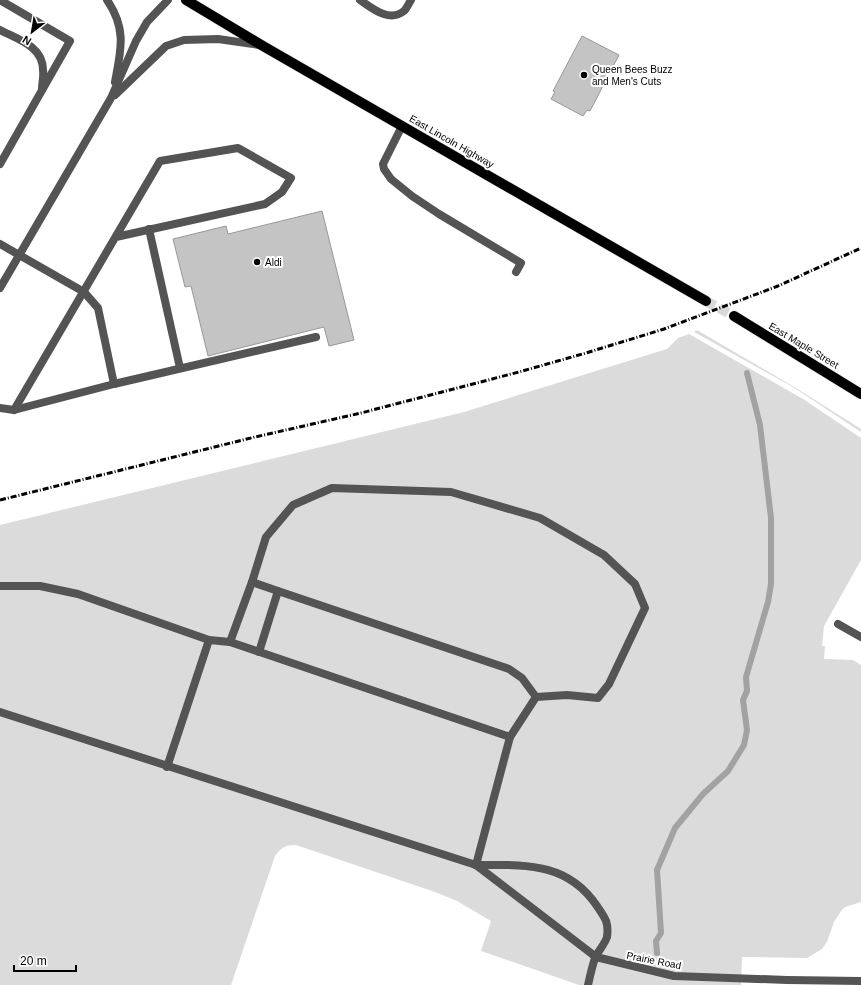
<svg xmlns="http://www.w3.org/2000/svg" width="861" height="985" viewBox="0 0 861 985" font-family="Arial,sans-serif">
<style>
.green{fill:#dbdbdb}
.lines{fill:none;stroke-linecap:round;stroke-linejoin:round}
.stream{stroke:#a2a2a2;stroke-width:6}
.building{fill:#c4c4c4;stroke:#989898}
.primary-tunnel{stroke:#d9d9d9;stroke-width:10;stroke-dasharray:10 5;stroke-linecap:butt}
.primary-casing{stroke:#dbdbdb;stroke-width:11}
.lane{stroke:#545454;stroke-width:8}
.street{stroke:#545454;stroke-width:8}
.primary{stroke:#000;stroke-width:10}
.rail{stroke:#000;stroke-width:3;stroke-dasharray:6 2 1 2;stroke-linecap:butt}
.poi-dot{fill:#000;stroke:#fff;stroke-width:1.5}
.labels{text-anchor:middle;stroke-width:4;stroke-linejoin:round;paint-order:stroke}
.poi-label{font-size:10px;fill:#000;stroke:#fff;text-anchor:start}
.street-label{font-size:10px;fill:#000;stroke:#fff}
</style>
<rect width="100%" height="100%" fill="#fff"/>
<g class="green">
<path d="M697,330l99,58 65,41v3l-68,-45 -99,-55z"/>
<path d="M689,334l114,65 58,39v122l-37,66 -2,20h3l-1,13 29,1 8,5v237l-16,5 -4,4 -7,11 -7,20 -5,7 -15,9 -65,-1 -1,28h-162l-98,-34 10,-30 -34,-20 -22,-9 -139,-47c-11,0 -15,3 -21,11l-44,129h-231v-460l464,-113 203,-63 11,-11z"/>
</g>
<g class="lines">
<path class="stream" d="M657,953l-1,-12 5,-8 -4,-63 18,-42 28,-34 25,-23 16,-26 3,-15 -4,-30 4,-9 -1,-14 22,-75 3,-18v-66l-11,-93 -13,-52"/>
</g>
<g class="building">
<path d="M582,36l37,19 -29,56 -3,-1 -4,6 -32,-17 4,-7 -2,-1z"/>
<path d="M322,211l32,129 -25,6 -5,-19 -116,29 -17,-70 -6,1 -12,-48 53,-13 2,8z"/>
</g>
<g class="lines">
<path class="primary-tunnel" d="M706,301l28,15"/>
<g class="primary-casing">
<g id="primary">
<path d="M186,0l77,46 443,255"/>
<path d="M734,316l127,78"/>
</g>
</g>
<g class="lane">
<path d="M0,0l70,41 -70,123"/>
<path d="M107,0c20,29 14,50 8,82"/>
<path d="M360,0c12,8 29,23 44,11 3,-3 5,-8 7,-11"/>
<path d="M0,30c17,9 43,16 43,40 1,6 -1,13 -1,19"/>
<path d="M115,95l51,-49 18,-6 34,-1 42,6"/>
<path d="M402,126l-19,38 1,5 7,10 21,17 27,18 82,49 -5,9"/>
<path d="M149,229l31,139"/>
<path d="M0,244l84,48 14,16 16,76"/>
<path d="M0,288l111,-190 25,-57 11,-19 21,-22"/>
<path d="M0,408l14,2 100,-26 202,-47"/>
<path d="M14,410l146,-249 78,-13 53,30 -9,14 -17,12 -149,33"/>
<path d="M252,582l26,9 -19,61"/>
<path d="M0,586h40l38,8 131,46 21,2 280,95 -34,128 -476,-153"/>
<path d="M278,591l231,78 13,9 14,19"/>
<path d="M838,624l23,13"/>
<path d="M230,642l22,-60 14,-45 27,-32 39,-17 119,4 89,26 64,37 31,29 10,24 -36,76 -11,14 -31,-3 -31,2 -26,40"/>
<path d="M167,767l42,-127"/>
<path d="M476,865c47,0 91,-4 121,41 8,12 12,16 10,31 -2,7 -9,14 -12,21 -3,9 -5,18 -7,27"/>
</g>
<path class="street" d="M476,865l120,92 78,19 113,4 74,1"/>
<use href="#primary" class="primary"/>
<path class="rail" d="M0,500l255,-63 106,-24 158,-41 67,-19 78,-24 114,-43 83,-38"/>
</g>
<g class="poi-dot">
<circle cx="584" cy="75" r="4"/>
<circle cx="257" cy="262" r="4"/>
</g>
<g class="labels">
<g class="poi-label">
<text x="592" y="73">Queen Bees Buzz<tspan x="592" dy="12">and Men's Cuts</tspan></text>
<text x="265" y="266">Aldi</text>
</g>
<g class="street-label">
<text transform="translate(452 141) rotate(30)" y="4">East Lincoln Highway</text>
<text transform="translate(804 345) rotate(31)" y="4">East Maple Street</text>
<text transform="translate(654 960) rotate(11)" y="4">Prairie Road</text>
</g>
</g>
<g transform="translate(32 32) rotate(211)" stroke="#ffffff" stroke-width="3" paint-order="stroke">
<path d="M0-3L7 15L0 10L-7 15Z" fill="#000000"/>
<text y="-6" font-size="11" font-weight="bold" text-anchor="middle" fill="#000000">N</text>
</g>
<path d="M14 965v6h62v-6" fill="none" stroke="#000000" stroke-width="2"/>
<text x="20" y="965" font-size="12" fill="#000000" stroke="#ffffff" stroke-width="3" paint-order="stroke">20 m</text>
</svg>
